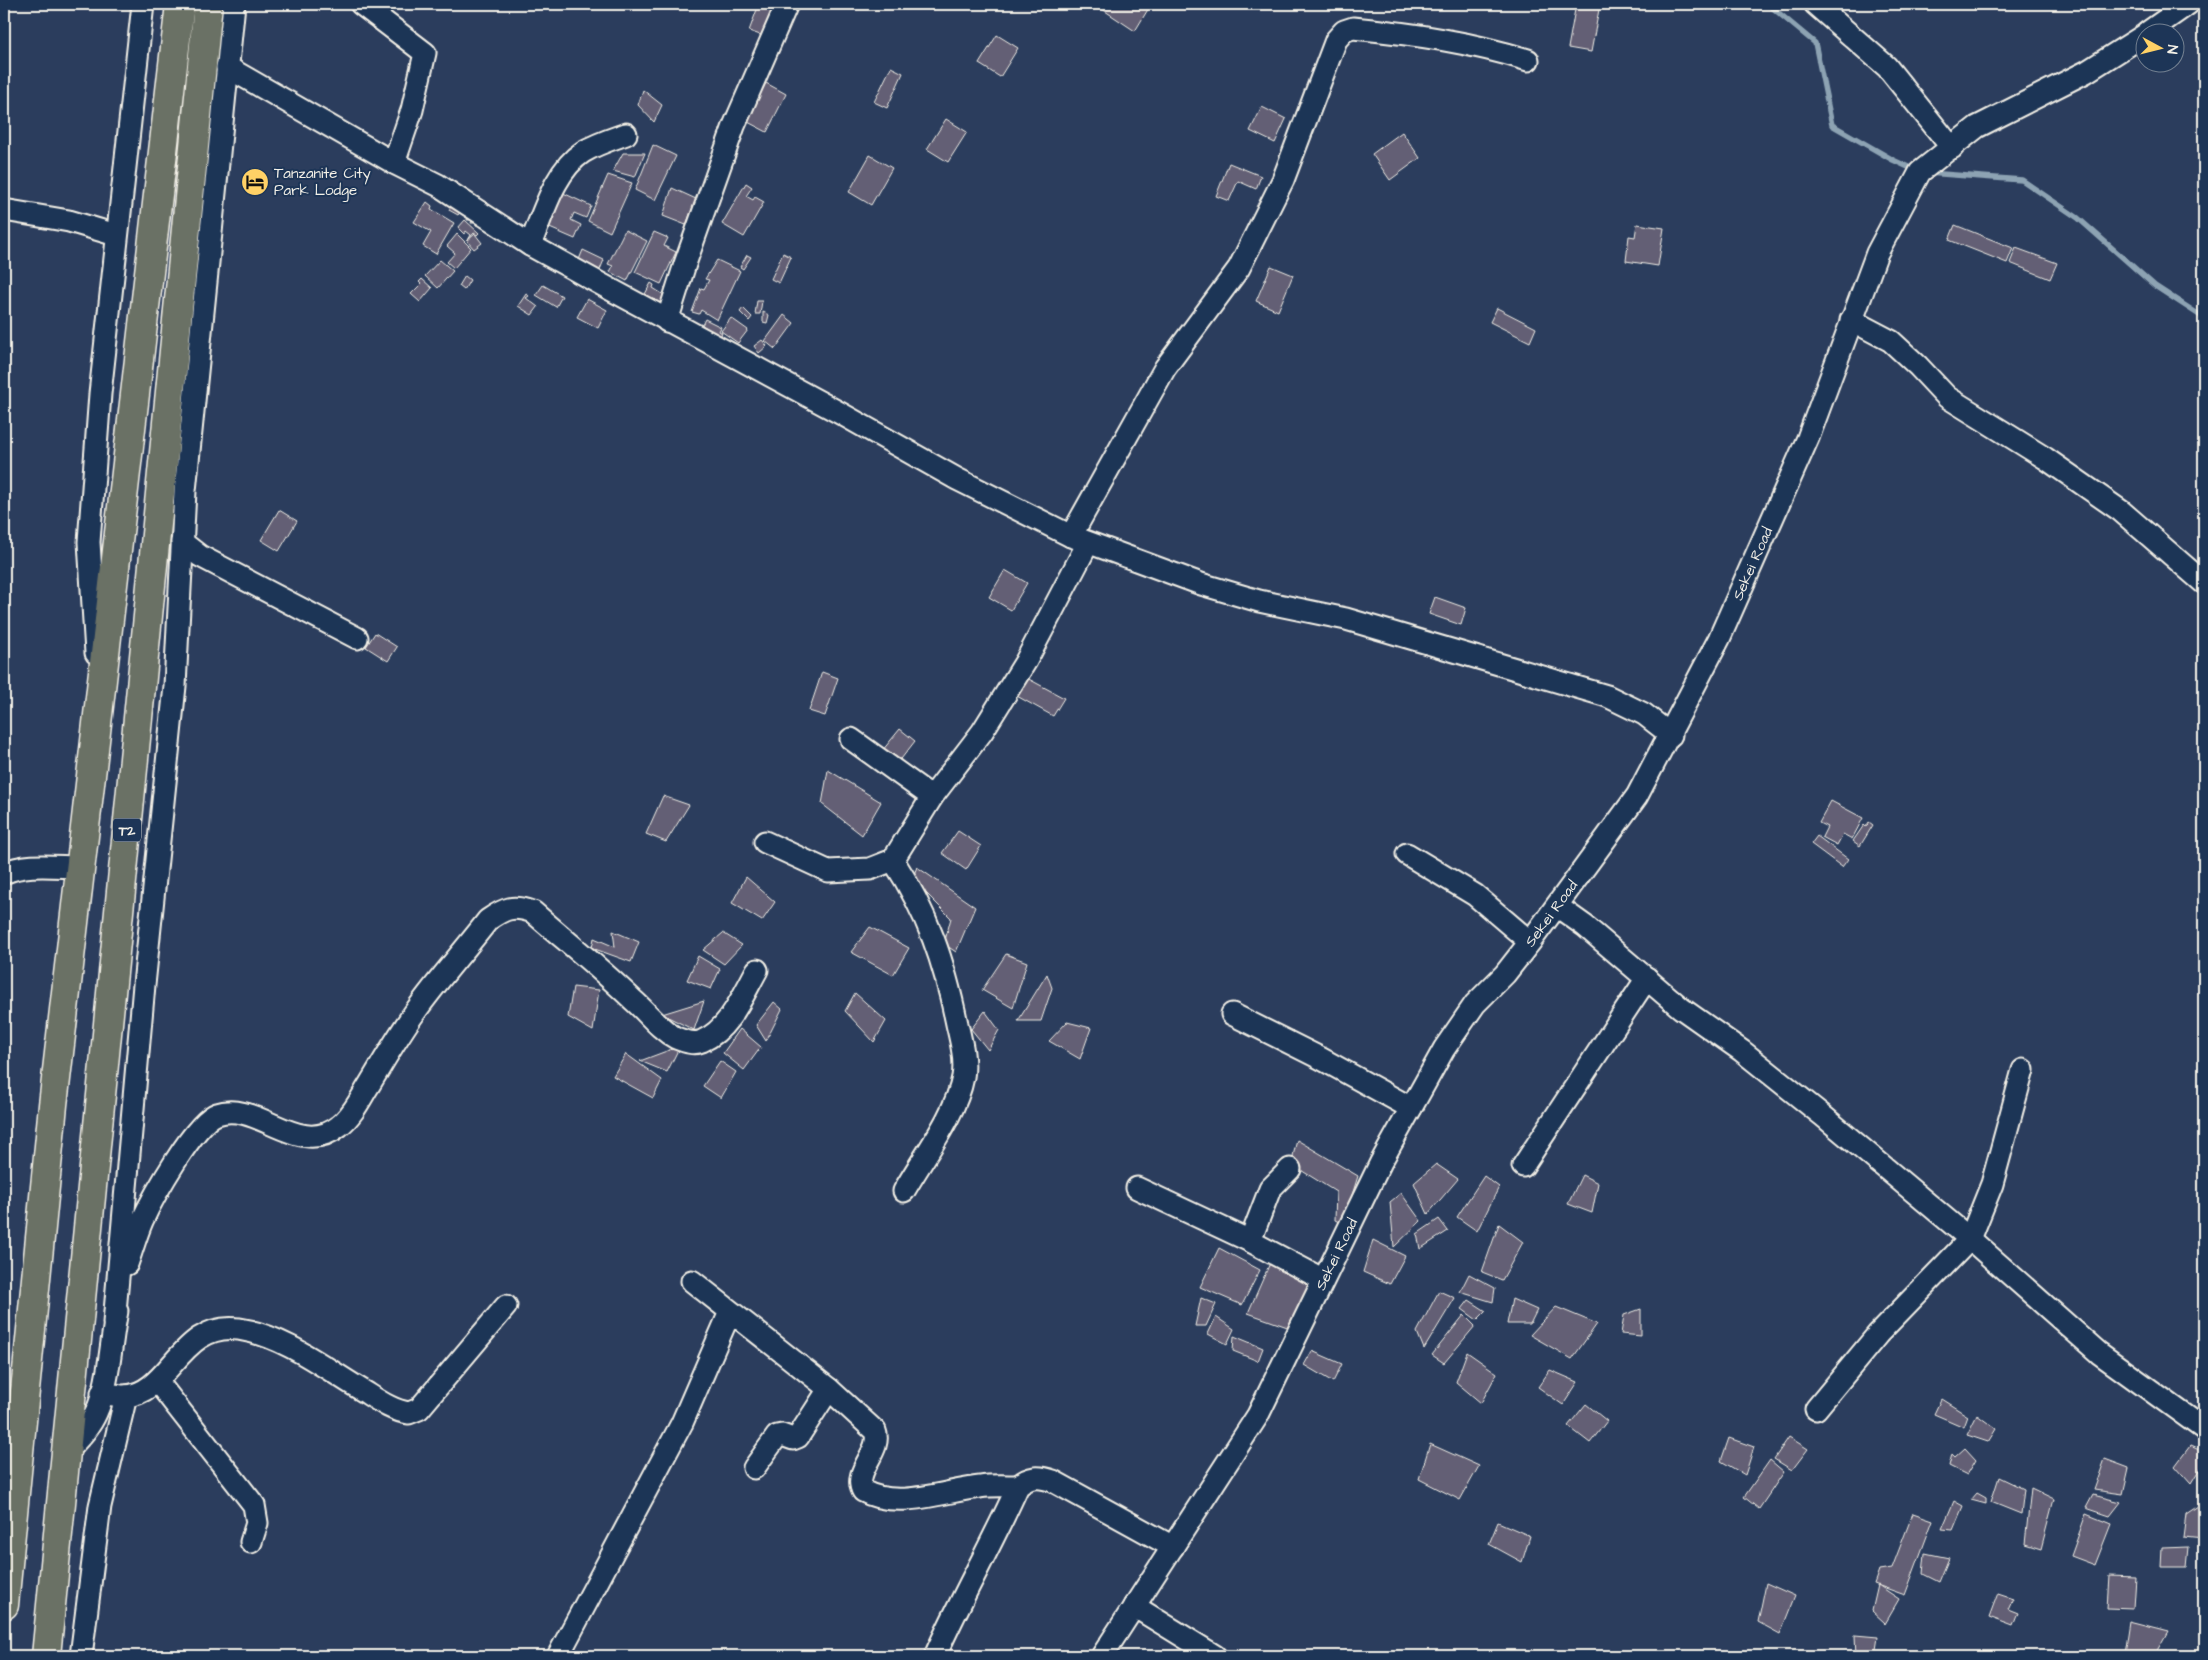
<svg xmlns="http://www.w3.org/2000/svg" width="2208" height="1660" viewBox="0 0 2208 1660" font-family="'Architects Daughter',sans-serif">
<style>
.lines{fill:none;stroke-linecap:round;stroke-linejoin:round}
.stream{stroke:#8da3b3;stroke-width:5.5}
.building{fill:#635e74;stroke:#f4f1e8}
.minor-casing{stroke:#f4f1e8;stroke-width:25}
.trunk-casing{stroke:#f4f1e8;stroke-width:31}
.minor{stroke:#1d3557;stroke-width:21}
.trunk{stroke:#6b7165;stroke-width:28}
.labels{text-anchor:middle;stroke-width:4;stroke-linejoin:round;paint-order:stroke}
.shield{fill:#1d3557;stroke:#b4b9bc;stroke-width:1}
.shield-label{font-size:14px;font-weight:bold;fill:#f4f1e8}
.poi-label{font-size:15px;fill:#f4f1e8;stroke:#1d3557;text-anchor:start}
.street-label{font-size:15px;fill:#f4f1e8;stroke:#1d3557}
</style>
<rect width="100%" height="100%" fill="#2b3d5d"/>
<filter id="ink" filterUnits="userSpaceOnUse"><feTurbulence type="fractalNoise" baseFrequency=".02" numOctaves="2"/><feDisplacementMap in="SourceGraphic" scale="10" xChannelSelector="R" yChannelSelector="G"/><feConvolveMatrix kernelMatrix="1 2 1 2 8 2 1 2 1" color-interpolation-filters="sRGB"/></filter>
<g filter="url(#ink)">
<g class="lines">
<g class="stream">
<path d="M1768,4l47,39 17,82 61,35 24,11"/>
<path d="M1928,173l94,7 56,38 77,68 49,32"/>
</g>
</g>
<g class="building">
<path d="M759,4h16l-12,32 -14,-5z"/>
<path d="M1097,4h49l4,2 -15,25 -39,-26z"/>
<path d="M1576,4h24l-9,48 -23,-4z"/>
<path d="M997,35l21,13 -18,29 -21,-13z"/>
<path d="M891,67l12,6 -16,35 -13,-6z"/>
<path d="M766,83l20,11 -19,38 -21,-11z"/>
<path d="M643,90l19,15 -8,17 -16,-17z"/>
<path d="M1262,107l24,12 -11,24 -25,-12z"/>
<path d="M946,119l21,13 -19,30 -21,-13z"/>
<path d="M1402,132l18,26 -30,22 -18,-26z"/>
<path d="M653,145l23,11 -21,44 -20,-10z"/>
<path d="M623,153h22l-10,24 -22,-6z"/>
<path d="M870,155l22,13 -21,37 -22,-13z"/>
<path d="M1229,163l32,13 -5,13 -18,-8 -9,20 -13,-5z"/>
<path d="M608,175l24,8 -22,49 -22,-11z"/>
<path d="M746,183l6,4 -6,9 7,4 2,-3 9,5 -20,35 -22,-13z"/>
<path d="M672,188l24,11 -10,26 -23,-9z"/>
<path d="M561,192l30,14 -5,12 -12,-5 -3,7 10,5 -6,14 -30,-13z"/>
<path d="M427,202l5,4 -1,3 23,14 -18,31 -13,-8 8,-14 -17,-10z"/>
<path d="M452,205l9,6 -3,4 -9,-5z"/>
<path d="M468,216l15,4 -3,7 -4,-2v-2h-5l1,-3h-5z"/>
<path d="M465,220l14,13 -2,2 -3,-2 -6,7 3,-5 -5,-4 -2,3 -6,-6z"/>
<path d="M1637,224l27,4 -6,38 -32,-5 3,-25 6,1z"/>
<path d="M1955,225l58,23 -6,15 -58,-23z"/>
<path d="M625,230l22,11 -20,40 -17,-9 3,-6 -5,-2z"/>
<path d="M654,232l14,6 -4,8 12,6 -15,32 -26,-12z"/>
<path d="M457,234l14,14 -17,20 -7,-6 8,-9 -8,-7z"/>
<path d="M475,234l7,9 -8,6 -7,-8z"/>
<path d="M2016,248l41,15 -7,16 -40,-16z"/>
<path d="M583,250l21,10 -5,12 -21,-10z"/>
<path d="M783,253l8,4 -12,26 -8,-4z"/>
<path d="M747,255l4,2 -8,12 -3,-2z"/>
<path d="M440,260l13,11 -15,17 -13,-12z"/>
<path d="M717,260l23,11 -23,49 -16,-10 -2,4 -7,-2 9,-24 3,1 5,-9 -4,-1z"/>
<path d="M1271,266l22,9 -15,36 -22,-10z"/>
<path d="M465,276l5,4 -6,10 -5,-4z"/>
<path d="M422,279l10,9 -12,14 -9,-8 10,-10 -2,-2z"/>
<path d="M651,283l3,2 -1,3 11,7 -5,9 -15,-8z"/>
<path d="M543,285l19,11 -6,11 -20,-12z"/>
<path d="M526,294l3,2 -3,2 12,9 -6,8 -14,-9z"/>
<path d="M587,299l20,11 -9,18 -21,-11z"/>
<path d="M757,301h5l-2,13h-5z"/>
<path d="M743,308l9,9 -3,4 -9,-9z"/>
<path d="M1497,308l39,20 -6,14 -40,-20z"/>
<path d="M763,312l6,3 -2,8 -4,-1z"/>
<path d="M784,315l10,8 -19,26 -10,-8z"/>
<path d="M731,318l17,12 -10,13 -17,-12z"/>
<path d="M705,319l16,8 -2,4 3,2 -3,6 -6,-3 1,-3 -12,-8z"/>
<path d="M762,340l5,6 -8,7 -5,-7z"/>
<path d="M279,510l18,11 -18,30 -18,-11z"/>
<path d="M1005,570l22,13 -16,27 -22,-13z"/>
<path d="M1435,597l31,11 -5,17 -32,-11z"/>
<path d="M375,633l22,14 -9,14 -22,-14z"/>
<path d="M822,672l16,6 -13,38 -16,-5z"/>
<path d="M1025,677l39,21 -11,18 -38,-21z"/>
<path d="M900,729l15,12 -17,22 -16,-12z"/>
<path d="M828,770l53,32 -19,33 -40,-31z"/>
<path d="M663,796l26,9 -23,37 -20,-8z"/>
<path d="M1831,801l32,17 -11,21 -9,-5 -6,11 -15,-8 5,-10 -8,-4z"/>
<path d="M1869,822l4,3 -13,21 -7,-5 11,-16 2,2z"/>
<path d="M958,831l23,15 -15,24 -24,-17z"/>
<path d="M1817,836l31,23 -6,8 -31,-23z"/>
<path d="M917,867l58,40 -19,45 -12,-8 7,-26 -39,-39z"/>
<path d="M746,877l29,25 -13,19 -30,-18z"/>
<path d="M870,927l39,21 -16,27 -42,-23z"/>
<path d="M613,931l26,11 -8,20 -39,-14 2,-10 21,9z"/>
<path d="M723,933l19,12 -18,19 -21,-14z"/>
<path d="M1006,954l21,8 -14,46 -31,-18z"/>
<path d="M698,956l22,13 -9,20 -24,-9z"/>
<path d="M1047,974l5,14 -11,33h-23z"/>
<path d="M573,987l26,3 -6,41 -25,-14z"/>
<path d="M855,993l31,28 -12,21 -29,-31z"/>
<path d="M704,1001l-10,29 -32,-16z"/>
<path d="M774,1002l8,7 -16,32 -10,-16z"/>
<path d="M985,1011l14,19 -11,20 -17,-21z"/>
<path d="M1067,1022l24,6 -11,31 -31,-18z"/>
<path d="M740,1029l21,18 -17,23 -21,-17z"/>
<path d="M680,1046l-13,26 -27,-11z"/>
<path d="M626,1054l36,26 -9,18 -40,-22z"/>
<path d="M720,1061l16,11 -15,26 -18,-12z"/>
<path d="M1297,1140l61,36 -15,48 -8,-4 1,-28 -45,-28z"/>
<path d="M1436,1164l22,15 -30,35 -14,-31z"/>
<path d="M1582,1175l16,8 -6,30 -24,-9z"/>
<path d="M1484,1176l15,11 -22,44 -20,-14z"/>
<path d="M1401,1193l20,28 -27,26 -4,-45z"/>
<path d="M1439,1219l9,12 -28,18 -3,-15z"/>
<path d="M1499,1224l24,18 -21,38 -20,-8z"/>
<path d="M1373,1240l32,16 -15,28 -27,-12z"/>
<path d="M1219,1248l41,22 -18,35 -42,-18z"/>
<path d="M1270,1263l41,21 -18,45 -45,-16z"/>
<path d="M1469,1274l26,14 -2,14 -33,-10z"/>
<path d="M1439,1291l16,7 -31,51 -7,-17z"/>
<path d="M1201,1298l15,6 -10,22h-11z"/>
<path d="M1512,1299l25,11 -7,14h-23z"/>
<path d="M1469,1300l17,11 -9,9 -15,-11z"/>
<path d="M1556,1307l41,17 -25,35 -42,-24z"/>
<path d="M1641,1309v27l-20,-2 3,-19z"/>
<path d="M1464,1315l11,11 -31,37 -12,-8z"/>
<path d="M1216,1317l18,12 -7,15 -19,-10z"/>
<path d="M1234,1336l29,12 -5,13 -25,-10z"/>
<path d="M1312,1351l30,13 -9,18 -29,-17z"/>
<path d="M1467,1352l30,21 -16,30 -25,-21z"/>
<path d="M1550,1370l28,12 -15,23 -25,-18z"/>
<path d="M1941,1399l27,17 -4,11 -30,-13z"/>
<path d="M1586,1404l21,17 -17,22 -22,-17z"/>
<path d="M1977,1415l19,14 -8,13 -21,-7z"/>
<path d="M1789,1437l19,12 -16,21 -18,-11z"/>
<path d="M1729,1438l25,9 -9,28 -24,-14z"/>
<path d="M1430,1444l49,22 -19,34 -41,-21z"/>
<path d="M2190,1446l14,6v11l-13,21 -16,-18z"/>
<path d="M1965,1448l11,12 -9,15 -18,-9 3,-12 3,3z"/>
<path d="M2105,1459l24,9 -6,26 -29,-4z"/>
<path d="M1770,1460l14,12 -25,37 -15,-12z"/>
<path d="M1999,1477l25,12 -3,25 -30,-12z"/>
<path d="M2031,1488l23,11 -13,50 -16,-5z"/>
<path d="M1977,1493l9,5v6l-15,-4z"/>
<path d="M2093,1495l28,7 -11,14 -24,-8z"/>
<path d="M1954,1501l9,5 -10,24 -11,-1z"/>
<path d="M2204,1502v37l-21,-2 3,-23z"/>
<path d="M1913,1513l20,7 -28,75 -31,-11 5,-14 13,-2z"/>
<path d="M2086,1514l25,10 -16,41 -24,-9z"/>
<path d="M1498,1522l32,14 -8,26 -33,-18z"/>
<path d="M2189,1547l-2,20h-26l1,-19z"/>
<path d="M1925,1553l24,5 -10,24 -16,-8z"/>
<path d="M2109,1576l26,1 -2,31 -26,-1z"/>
<path d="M1766,1583l29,13 -15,38 -22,-12z"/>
<path d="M1878,1585l21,14 -14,24 -13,-12z"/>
<path d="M1998,1593l15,5 -5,11 10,4 -5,13 -24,-9z"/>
<path d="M2130,1621l39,10 -14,25 -30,-2z"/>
<path d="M1855,1635l23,2 -3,19h-19z"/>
</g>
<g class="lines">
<g class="minor-casing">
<g id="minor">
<path d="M361,4l64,49 -13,57 -18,53"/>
<path d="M1815,4l72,63 65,81"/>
<path d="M2148,32l40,-28"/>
<path d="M227,67l167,96 44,22 92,60 78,43 232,125 117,66 114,57 130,48 58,17 87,18 261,77 37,18 27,21"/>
<path d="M4,210l65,11 47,14"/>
<path d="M530,245c13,-30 24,-74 53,-93 13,-8 29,-13 43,-18"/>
<path d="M1851,320l40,21 27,25 29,31 98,61 76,53 83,72"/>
<path d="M667,321l18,-57 49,-138 53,-122"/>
<path d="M1071,536l94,-168 74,-100 44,-88 53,-140 8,-9 9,-3c62,6 116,14 175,32"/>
<path d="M182,542l18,14 157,82"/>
<path d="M96,653l-7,-111 11,-148 43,-390"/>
<path d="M851,739l81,58"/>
<path d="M765,842l63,29 42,-2 23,-9 39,-63 50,-65 44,-71 62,-118"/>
<path d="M1407,854l68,41 55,47"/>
<path d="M893,860c35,54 51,101 64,164 4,17 9,36 6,53 -7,38 -40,80 -59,114"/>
<path d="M4,873c21,-11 53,-6 76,-6"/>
<path d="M1557,906l28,20 96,82 61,43 80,64 148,124 129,114 105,76"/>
<path d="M1232,1014l88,44 91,50"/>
<path d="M1523,1166l124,-188"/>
<path d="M1137,1188l113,53 72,38"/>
<path d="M1250,1241l20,-52 20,-20"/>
<path d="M127,1264c5,-14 9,-29 15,-43 10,-22 53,-100 75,-107 41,-14 82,45 122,12 12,-9 20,-24 27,-36 16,-26 31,-53 49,-78 22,-31 49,-61 73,-92 17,-12 25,-15 45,-8 33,29 68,57 100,88 14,12 26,29 43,38 8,3 17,7 26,3 27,-11 41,-46 55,-71"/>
<path d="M692,1281l137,108 46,42c8,20 -23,40 -12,60 34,19 81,0 117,-4 12,-2 25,-1 38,-1"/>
<path d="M114,1323l30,-338 31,-299 10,-195 49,-487"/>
<path d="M157,1381l97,124 3,18 -6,19"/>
<path d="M102,1393c7,1 16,3 23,3 45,-2 55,-75 114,-67 46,7 87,40 126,63 14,9 28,19 44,21l10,-4 87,-103"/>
<path d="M1816,1409l62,-75 92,-95 22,-55 31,-114"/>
<path d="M65,1453c11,-12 24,-24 31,-40 14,-31 14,-69 21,-102"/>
<path d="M754,1468l23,-32 5,-1 11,4 5,-2 31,-48"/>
<path d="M1134,1606l81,50"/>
<path d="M81,1656l19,-150 26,-110"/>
<path d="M558,1656l124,-233 48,-111"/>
<path d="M935,1656c26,-58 57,-112 83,-170 12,-10 21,-10 35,-5l120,66"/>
<path id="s1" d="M1102,1656l156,-241 123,-253 63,-113 31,-45 30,-30 25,-32 107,-146 82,-157 89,-201 69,-185 43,-81 57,-45 109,-55 60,-38"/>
</g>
</g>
<g class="trunk-casing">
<g id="trunk">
<path d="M4,1605l49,-500 127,-1101"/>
<path d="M46,1656l162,-1652"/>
</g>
</g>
<use href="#minor" class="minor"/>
<use href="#trunk" class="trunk"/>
</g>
</g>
<defs>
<g id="hotel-disc" transform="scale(1.4375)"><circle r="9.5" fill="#ffd166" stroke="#1d3557"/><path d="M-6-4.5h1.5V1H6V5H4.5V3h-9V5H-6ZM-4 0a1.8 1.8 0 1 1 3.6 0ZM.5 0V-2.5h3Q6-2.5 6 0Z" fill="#111"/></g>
</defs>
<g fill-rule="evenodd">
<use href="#hotel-disc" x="255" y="182"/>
</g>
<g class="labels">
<rect class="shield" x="113" y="818.5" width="28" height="23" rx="4"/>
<g class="shield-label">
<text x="127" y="835">T2</text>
</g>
<g class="poi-label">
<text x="274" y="178">Tanzanite City<tspan x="274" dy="17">Park Lodge</tspan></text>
</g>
<g class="street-label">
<text dy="5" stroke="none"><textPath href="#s1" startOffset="1276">Sekei Road</textPath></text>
<text dy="5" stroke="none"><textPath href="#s1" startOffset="871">Sekei Road</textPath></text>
<text dy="5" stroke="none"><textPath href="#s1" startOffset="466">Sekei Road</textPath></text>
</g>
</g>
<rect width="2208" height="1660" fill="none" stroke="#1d3557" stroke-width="20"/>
<rect x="10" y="10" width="2188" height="1640" fill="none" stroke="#f4f1e8" stroke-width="2" filter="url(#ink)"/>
<g transform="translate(2160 48) rotate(97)"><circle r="24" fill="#1d3557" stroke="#738091"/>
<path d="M0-4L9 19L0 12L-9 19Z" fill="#ffd166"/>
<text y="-8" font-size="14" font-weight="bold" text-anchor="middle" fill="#f4f1e8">N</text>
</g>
</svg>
